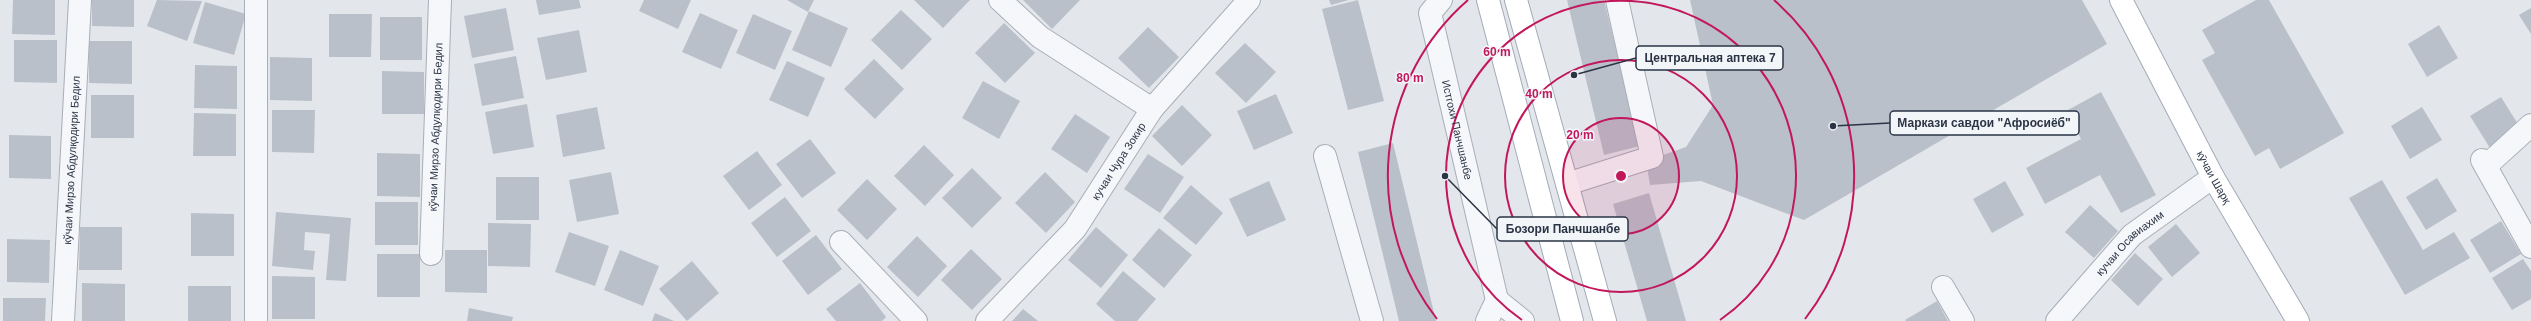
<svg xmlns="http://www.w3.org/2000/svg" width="2531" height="321" viewBox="0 0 2531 321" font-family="Arial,sans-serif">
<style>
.building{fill:#bac0ca}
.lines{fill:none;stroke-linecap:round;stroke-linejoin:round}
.minor-casing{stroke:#a8aeb7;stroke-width:24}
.major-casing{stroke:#a2abb8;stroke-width:24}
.minor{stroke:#f6f7fa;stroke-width:22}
.major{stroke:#fff;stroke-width:22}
.ring{fill:none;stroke:#c2185b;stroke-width:2}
.labels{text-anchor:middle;stroke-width:3;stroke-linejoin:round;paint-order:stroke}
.street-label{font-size:11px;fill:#2a3445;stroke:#f3f6f9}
.centre{fill:#c2185b;stroke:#f3f6f9;stroke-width:2}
.ring-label{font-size:12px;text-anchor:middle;font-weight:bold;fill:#c2185b;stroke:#f3f6f9;stroke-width:3;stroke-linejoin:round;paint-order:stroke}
.leader{fill:none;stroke:#2a3445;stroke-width:1.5}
.callout-dot{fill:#2a3445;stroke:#f3f6f9;stroke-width:1.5}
.callout{fill:#f3f6f9;stroke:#2a3445;stroke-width:1.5}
.callout-label{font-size:12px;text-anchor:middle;font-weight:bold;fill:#2a3445}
</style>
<rect width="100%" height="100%" fill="#e3e7ec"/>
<g class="building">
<path d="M13,0h42v35l-43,-1z"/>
<path d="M92,0h42v27l-42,-1z"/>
<path d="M157,0l45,1 -15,40 -40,-15z"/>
<path d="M536,0h43l2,8 -42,7z"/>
<path d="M644,0h47l-13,29 -39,-18z"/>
<path d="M787,0h27l-6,12z"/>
<path d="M914,0h56l-27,28z"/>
<path d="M1023,0h57l-28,29z"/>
<path d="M1329,0h20l-18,5z"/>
<path d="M1358,0l26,101 -36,9 -26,-101z"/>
<path d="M1567,0h37l36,146 -36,9z"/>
<path d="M1690,0h392l25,44 -303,176 -103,-39 -51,4 -4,-24 40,-14 27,-42z"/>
<path d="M2256,0h13l75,133 -64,36 -11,-21 -14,8 -53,-96 13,-7 -13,-23z"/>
<path d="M205,2l41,12 -12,41 -41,-12z"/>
<path d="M506,8l8,42 -42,8 -8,-42z"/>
<path d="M2531,8v26l-12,-19z"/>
<path d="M901,10l31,29 -30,31 -31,-30z"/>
<path d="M809,11l39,17 -17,39 -39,-17z"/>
<path d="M700,13l38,17 -17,39 -39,-17z"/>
<path d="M329,14h43l-1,43h-42z"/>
<path d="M753,14l39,17 -17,39 -39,-17z"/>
<rect x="380" y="17" width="42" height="43"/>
<path d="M1004,23l31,30 -30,30 -30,-30z"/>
<path d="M2439,25l19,33 -31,19 -19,-33z"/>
<path d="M1148,27l31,30 -30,31 -31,-30z"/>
<path d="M579,30l8,42 -41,8 -9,-42z"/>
<path d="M14,40h43v43l-43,-1z"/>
<path d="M89,41h43v43l-43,-1z"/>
<path d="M1245,43l31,29 -30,31 -31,-30z"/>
<path d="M516,56l8,42 -42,8 -8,-42z"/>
<path d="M270,57l42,1v43l-42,-1z"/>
<path d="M874,59l30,30 -29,30 -31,-30z"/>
<path d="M787,61l38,17 -17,39 -39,-17z"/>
<path d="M195,65l42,1v43l-43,-1z"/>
<path d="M382,71l42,1v42h-42z"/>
<path d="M983,81l37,20 -21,38 -37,-21z"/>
<path d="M2101,92l55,103 -35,18 -21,-38 -55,29 -19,-36 55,-29 -15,-28z"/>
<path d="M1276,94l17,39 -39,17 -17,-39z"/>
<rect x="91" y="95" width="43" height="43"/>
<path d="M2501,97l20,32 -31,19 -20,-32z"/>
<path d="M527,104l7,43 -41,7 -8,-42z"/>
<path d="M1182,105l30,30 -30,31 -30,-30z"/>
<path d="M597,107l8,42 -42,8 -7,-42z"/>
<path d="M2422,107l20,33 -32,19 -19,-33z"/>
<path d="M272,110h43l-1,43 -42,-1z"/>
<path d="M194,113l42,1v42h-43z"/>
<path d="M1075,114l35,23 -23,36 -36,-24z"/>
<path d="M9,135l42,1v43l-42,-1z"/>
<path d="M810,139l26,34 -34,25 -26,-34z"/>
<path d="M1393,143l43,178h-37l-41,-169z"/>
<path d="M924,145l30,30 -29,31 -31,-30z"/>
<path d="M757,151l25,34 -33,25 -26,-34z"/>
<path d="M377,153l43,1v43l-43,-1z"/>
<path d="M1148,154l36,23 -24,36 -36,-24z"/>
<path d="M972,168l30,30 -30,30 -30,-30z"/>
<path d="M611,172l8,42 -42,8 -8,-42z"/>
<path d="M1045,172l30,30 -29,31 -31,-30z"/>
<rect x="496" y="177" width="43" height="43"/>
<path d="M2437,178l20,33 -31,19 -20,-33z"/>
<path d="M867,179l30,30 -30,31 -30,-30z"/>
<path d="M2382,180l41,70 31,-18 16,26 -65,37 -56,-97z"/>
<path d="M1269,181l17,39 -39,17 -18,-38z"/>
<path d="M2005,181l19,34 -32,18 -19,-34z"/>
<path d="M1191,185l32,28 -27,32 -33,-27z"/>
<path d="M1649,193l37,128h-39l-34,-117z"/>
<path d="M785,197l26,34 -34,26 -26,-34z"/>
<rect x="375" y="202" width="43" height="43"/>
<path d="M2090,205l28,26 -24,27 -29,-26z"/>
<path d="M276,212l75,6 -5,63 -20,-1 4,-46 -25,-2 -1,18 11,1 -2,19 -41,-4z"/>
<path d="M191,213l43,1v42h-43z"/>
<path d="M2501,221l20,33 -31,19 -20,-33z"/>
<path d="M488,223l43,1 -1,43 -42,-1z"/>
<path d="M2176,224l24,29 -28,24 -24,-30z"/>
<path d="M80,227h42v43h-43z"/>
<path d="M1096,227l32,28 -27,33 -33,-28z"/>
<path d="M1159,228l33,27 -28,33 -32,-28z"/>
<path d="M569,232l40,14 -14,40 -40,-14z"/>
<path d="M816,235l26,34 -34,26 -26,-34z"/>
<path d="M917,236l30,30 -29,31 -31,-30z"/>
<path d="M7,239l43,1 -1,43 -42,-1z"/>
<path d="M971,249l31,30 -30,31 -31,-30z"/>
<path d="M445,250h42v43l-42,-1z"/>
<path d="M620,250l39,16 -16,40 -39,-16z"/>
<path d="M2135,253l28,26 -25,27 -27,-26z"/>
<rect x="377" y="254" width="43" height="43"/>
<path d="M2523,259l8,12v28l-19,11 -20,-32z"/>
<path d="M692,261l27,32 -32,28 -28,-32z"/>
<path d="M1123,271l33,28 -19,22h-22l-19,-17z"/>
<path d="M272,276l43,1v42h-43z"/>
<path d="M82,283l43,1v37h-43z"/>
<path d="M860,283l26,34 -4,4h-46l-10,-12z"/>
<rect x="188" y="286" width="43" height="35"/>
<path d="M3,298h43l-1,23h-42z"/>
<path d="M1937,301l11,20h-42l-1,-1z"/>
<path d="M469,308l44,9 -1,4h-45z"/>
<path d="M1023,309l15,12h-26z"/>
<path d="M655,313l19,8h-22z"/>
</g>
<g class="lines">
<g class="minor-casing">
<g id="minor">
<path d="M256,0v320"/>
<path d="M1000,0l40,37 112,72"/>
<path id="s1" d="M1441,0l-11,13 67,287 26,21"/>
<path d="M1325,156l47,165"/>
<path d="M2482,160l49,87"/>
<path d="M2486,166l45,-41"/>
<path d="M1567,184l85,-27 -35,-157"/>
<path d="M841,242l75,79"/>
<path id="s2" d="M431,254l9,-254"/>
<path d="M1943,287l20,34"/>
<path id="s3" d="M63,321l17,-321"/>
<path id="s4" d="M987,321l88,-92 77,-120 97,-109"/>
<path d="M1487,321l10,-21"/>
<path id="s5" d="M2057,321l75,-86 81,-58"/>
</g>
</g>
<g class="major-casing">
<g id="major">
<path d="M1488,0l84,321"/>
<path d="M1516,0l89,321"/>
<path id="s6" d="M2121,0l92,177 85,144"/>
</g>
</g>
<use href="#minor" class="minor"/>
<use href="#major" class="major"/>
</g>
<circle cx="1621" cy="176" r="58" fill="#c2185b" fill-opacity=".12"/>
<g class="ring">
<circle cx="1621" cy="176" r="58"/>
<circle cx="1621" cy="176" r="116"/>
<path d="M1522 320A175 175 0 1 1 1720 320"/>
<path d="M1437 319A233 233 0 0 1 1468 0M1774 0A233 233 0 0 1 1805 319"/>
</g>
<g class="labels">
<g class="street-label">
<text dy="4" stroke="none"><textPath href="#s2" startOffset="127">кўчаи Мирзо Абдулқодири Бедил</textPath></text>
<text dy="4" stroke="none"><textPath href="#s1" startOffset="137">Истгохи Панчшанбе</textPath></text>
<text dy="4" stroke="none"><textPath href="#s3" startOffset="161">кўчаи Мирзо Абдулқодири Бедил</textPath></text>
<text dy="4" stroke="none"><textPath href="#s4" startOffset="208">кучаи Чура Зокир</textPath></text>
<text dy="4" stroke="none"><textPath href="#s6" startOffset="200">кӯчаи Шарқ</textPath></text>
<text dy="4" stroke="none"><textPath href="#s5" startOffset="107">кучаи Осавиахим</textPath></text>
</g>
</g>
<circle cx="1621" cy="176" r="6" class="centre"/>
<g class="ring-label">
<text x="1497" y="56">60 m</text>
<text x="1410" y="82">80 m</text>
<text x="1539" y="98">40 m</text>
<text x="1580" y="139">20 m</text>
</g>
<path class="leader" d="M1574 75L1636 58M1833 126L1890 123M1445 176L1497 229"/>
<g class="callout-dot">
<circle cx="1574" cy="75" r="4"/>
<circle cx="1833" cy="126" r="4"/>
<circle cx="1445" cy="176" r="4"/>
</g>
<g class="callout">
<rect x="1636" y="46" width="147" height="24" rx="4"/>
<rect x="1890" y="111" width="189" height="24" rx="4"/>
<rect x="1497" y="217" width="131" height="24" rx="4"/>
</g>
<g class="callout-label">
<text x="1710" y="62">Центральная аптека 7</text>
<text x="1984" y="127">Маркази савдои "Афросиёб"</text>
<text x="1563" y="233">Бозори Панчшанбе</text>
</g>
</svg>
